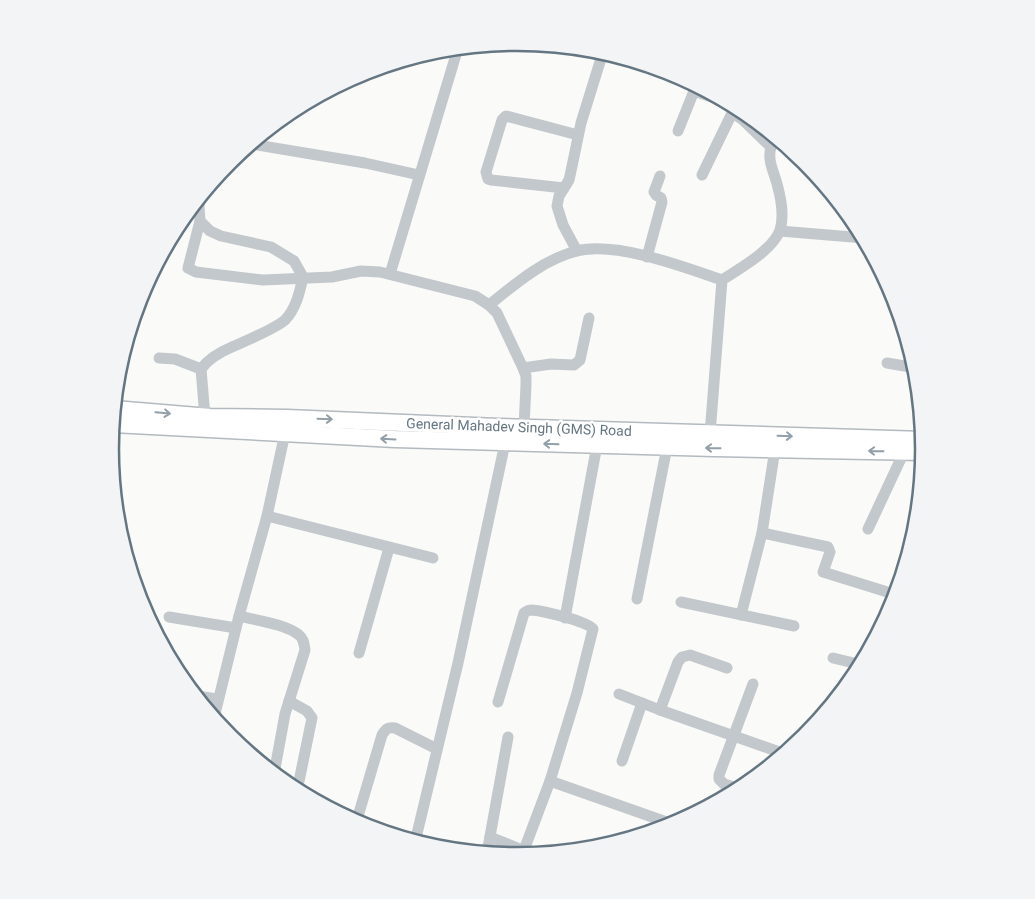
<svg xmlns="http://www.w3.org/2000/svg" width="1035" height="899" viewBox="0 0 1035 899" font-family="Roboto,sans-serif">
<style>
.lines{fill:none;stroke-linecap:round;stroke-linejoin:round}
.secondary-casing{stroke:#b3babf;stroke-width:19}
.street{stroke:#c3c8cc;stroke-width:11}
.secondary{stroke:#fff;stroke-width:16}
.oneway{stroke:#939fa8}
.labels{text-anchor:middle;stroke-width:5;stroke-linejoin:round;paint-order:stroke}
.street-label{font-size:14px;fill:#657683;stroke:#fff}
.rim{fill:none;stroke:#657683;stroke-width:2.5}
</style>
<rect width="100%" height="100%" fill="#fafaf8"/>
<g class="lines">
<g class="secondary-casing">
<g id="secondary">
<path d="M114,409l96,8 77,1 211,9 426,13"/>
<path d="M113,424l282,15 320,9 209,4"/>
</g>
</g>
<g class="street">
<path d="M678,131l16,-40 33,11"/>
<path d="M251,144l114,19 54,12"/>
<path d="M702,175l33,-68"/>
<path d="M564,188l-73,-8 -3,-1 -2,-7 16,-52 4,-4 72,19"/>
<path d="M201,196l-2,10 1,15 10,10 11,5 50,11 23,14 9,16c-3,14 -7,32 -18,43 -10,9 -40,21 -53,27 -12,5 -23,11 -31,22l4,48"/>
<path d="M200,221l-12,47 8,4 67,8 69,-3 29,-6 19,1 95,24 14,9 8,8 26,55 3,8v9l-2,42"/>
<path d="M780,231l84,7"/>
<path d="M577,251l-14,-26 -6,-19 2,-10 10,-16 2,-9 10,-48 22,-71"/>
<path d="M647,257l15,-55 -1,-4 -5,-3 -2,-3 6,-16"/>
<path d="M390,274l68,-226"/>
<path d="M489,305c26,-21 55,-46 88,-54 39,-10 107,16 145,29"/>
<path d="M159,358l16,1 26,10"/>
<path d="M887,363l29,5"/>
<path d="M523,368l28,-4 23,1 6,-5 9,-42"/>
<path d="M710,434l12,-154c17,-11 51,-30 58,-50 4,-13 1,-32 -3,-46 -3,-12 -10,-24 -6,-37l-28,-27 -10,-7"/>
<path d="M267,516l166,42"/>
<path d="M868,529l36,-77"/>
<path d="M762,533l66,14 2,5 -7,20 74,23"/>
<path d="M637,599l30,-152"/>
<path d="M681,602l113,24"/>
<path d="M741,615l21,-82 13,-84"/>
<path d="M239,616c16,4 47,8 60,19 5,4 5,9 6,15l-20,64 -11,60"/>
<path d="M169,617l67,11"/>
<path d="M565,618l32,-173"/>
<path d="M359,653l30,-105"/>
<path d="M833,658l29,7"/>
<path d="M619,694l41,16 125,44"/>
<path d="M196,696l22,3"/>
<path d="M289,701l18,10 5,7 -15,73"/>
<path d="M498,702l26,-89c4,-2 3,-3 8,-3 11,1 55,11 61,19l-16,64 -27,88 -26,69"/>
<path d="M660,710l18,-48 4,-5 8,-2 37,13"/>
<path d="M214,718l25,-102 28,-100 18,-83"/>
<path d="M622,761l20,-58"/>
<path d="M550,781l125,44"/>
<path d="M741,789l-17,-5 -5,-5v-4l34,-91"/>
<path d="M356,823l26,-88c4,-6 5,-8 13,-7l42,21"/>
<path d="M490,837l45,18"/>
<path d="M415,842l43,-179 47,-220"/>
<path d="M487,853l21,-116"/>
</g>
<use href="#secondary" class="secondary"/>
</g>
<defs><path id="oneway-shaft" d="M-6 0H5M1.5-3L5.5 0L1.5 3" fill="none" stroke-width="1.6" stroke-linecap="round" stroke-linejoin="round" transform="scale(1.25)"/></defs>
<g class="oneway">
<use href="#oneway-shaft" transform="translate(163 413) rotate(5)"/>
<use href="#oneway-shaft" transform="translate(325 419) rotate(2)"/>
<use href="#oneway-shaft" transform="translate(785 436) rotate(2)"/>
<use href="#oneway-shaft" transform="translate(388 439) rotate(-177)"/>
<use href="#oneway-shaft" transform="translate(551 444) rotate(-178)"/>
<use href="#oneway-shaft" transform="translate(713 448) rotate(-179)"/>
<use href="#oneway-shaft" transform="translate(876 451) rotate(-179)"/>
</g>
<g class="labels">
<g class="street-label">
<text transform="translate(519 427) rotate(2)" y="5">General Mahadev Singh (GMS) Road</text>
</g>
</g>
<path d="M0 0H1035V899H0ZM119 449a398 398 0 1 1 796 0a398 398 0 1 1-796 0Z" fill="#f3f4f5" fill-rule="evenodd"/>
<path class="rim" d="M119 449a398 398 0 1 1 796 0a398 398 0 1 1-796 0Z"/>
</svg>
